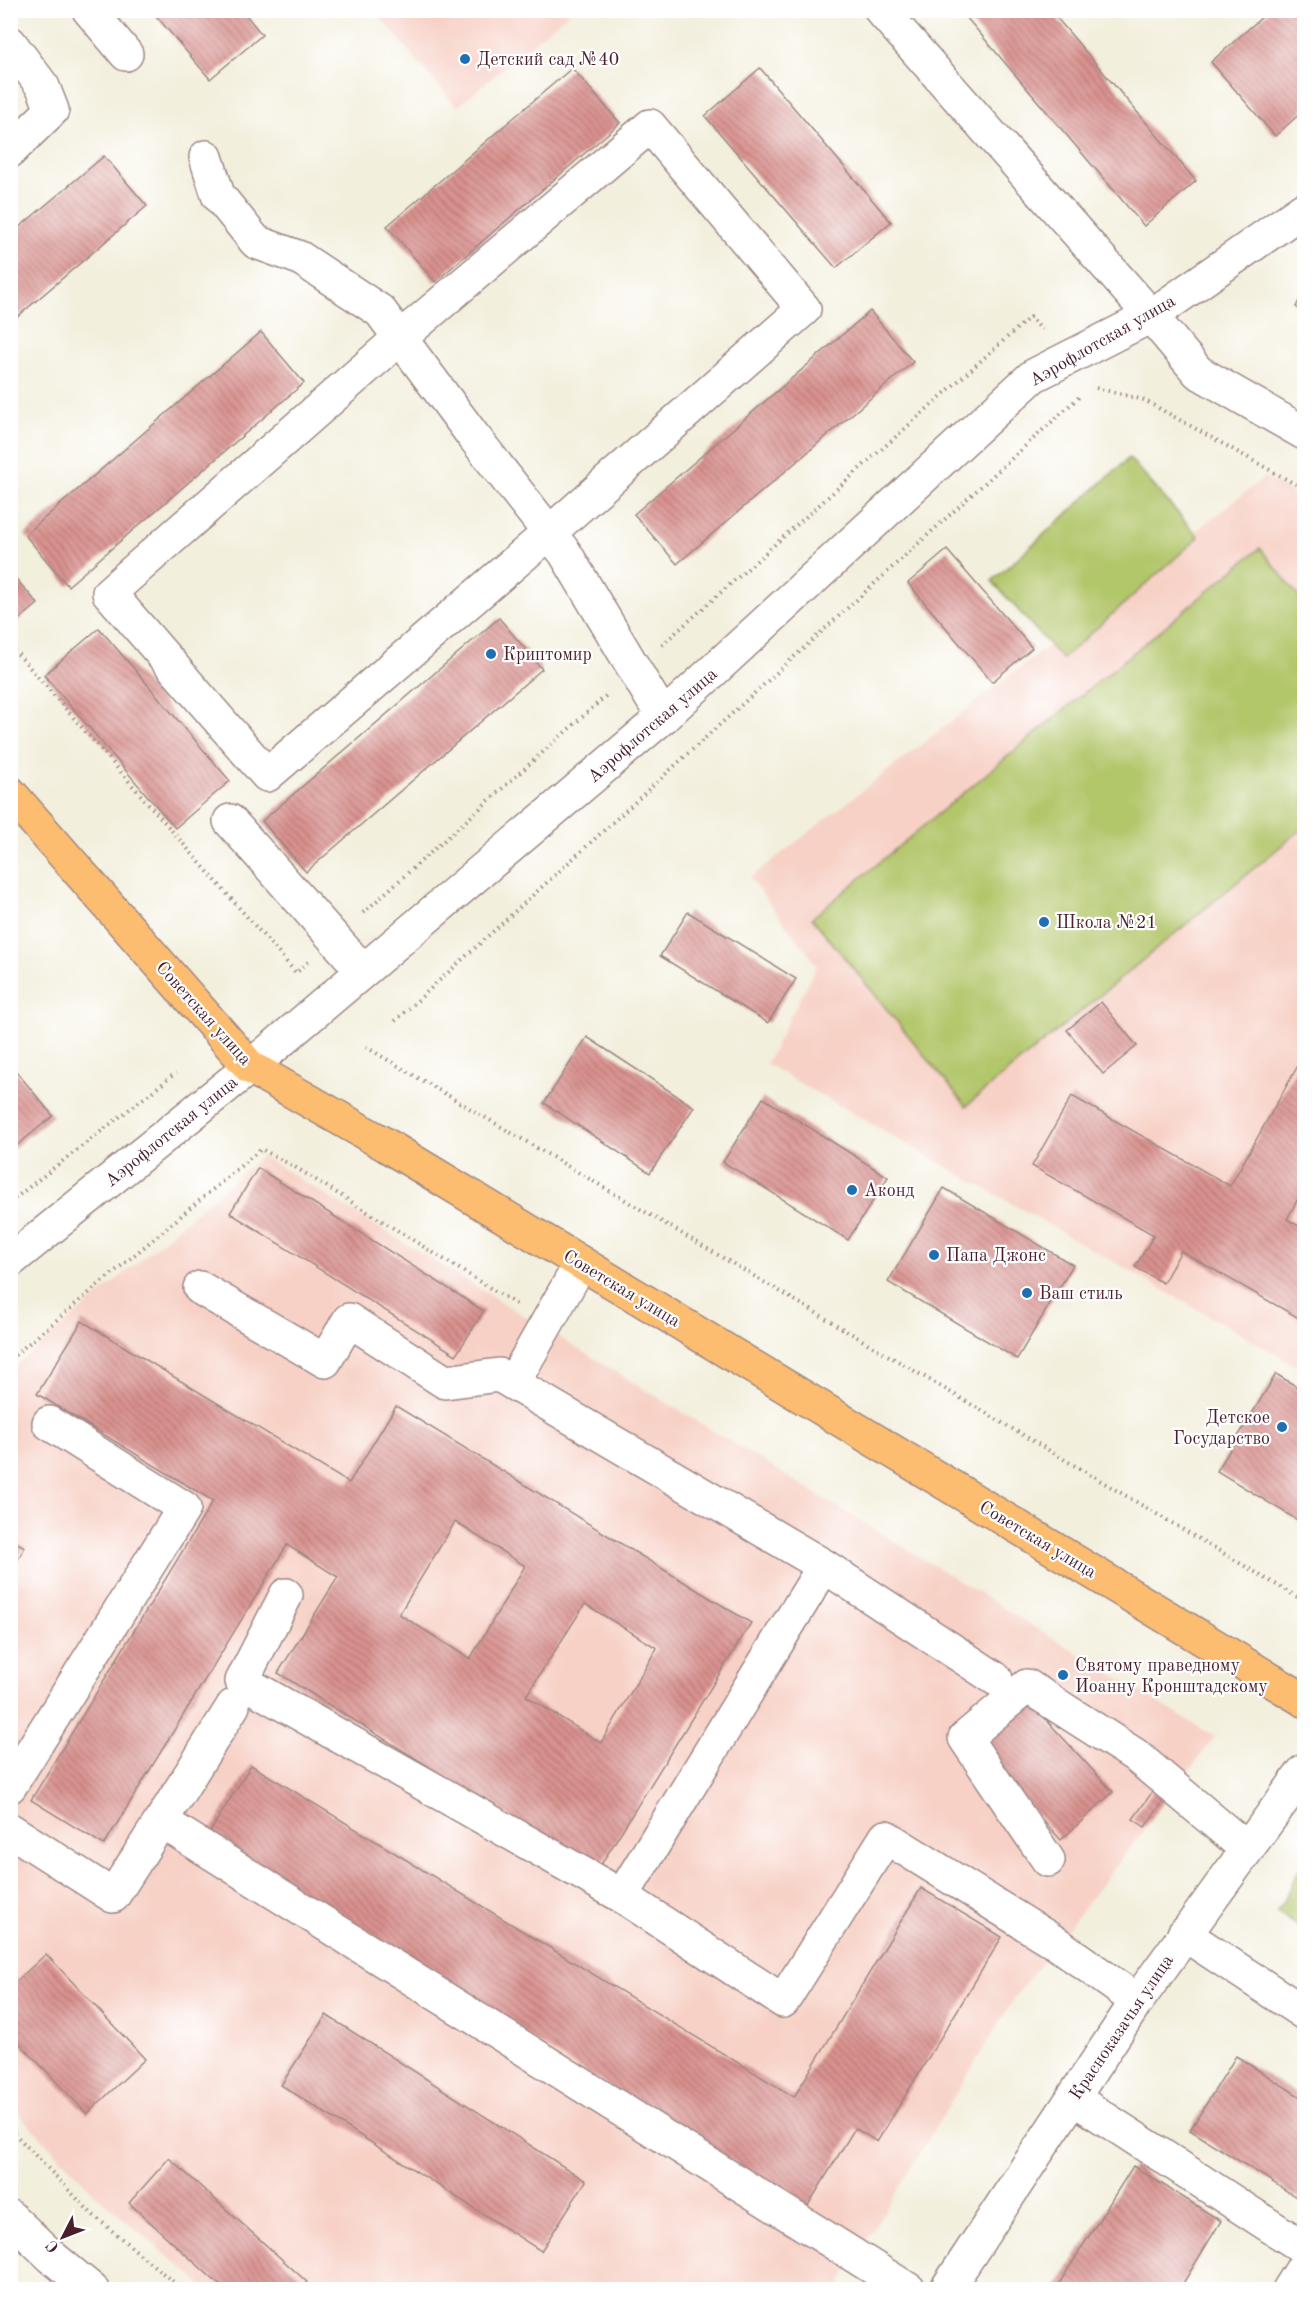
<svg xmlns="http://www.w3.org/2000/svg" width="1315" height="2300" viewBox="0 0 1315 2300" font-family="'Old Standard TT',serif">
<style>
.built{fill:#f7d1c6}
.green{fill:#b2c66a;stroke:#7e724a;stroke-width:1.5}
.building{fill:url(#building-back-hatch);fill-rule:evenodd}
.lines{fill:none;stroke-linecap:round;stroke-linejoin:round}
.minor-casing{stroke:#9e8784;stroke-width:36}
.major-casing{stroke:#9e8784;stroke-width:36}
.path{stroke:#9e8784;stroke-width:4;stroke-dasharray:1.5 4.5;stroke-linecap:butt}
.minor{stroke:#fff;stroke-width:33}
.major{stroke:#fcbd6f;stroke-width:33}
.poi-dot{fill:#1f6fb2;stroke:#fff;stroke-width:2}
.labels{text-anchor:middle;stroke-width:4.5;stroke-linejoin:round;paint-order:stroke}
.poi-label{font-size:18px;fill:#4a1f2b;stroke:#fff;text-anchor:start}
.street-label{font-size:18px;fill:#4a1f2b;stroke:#fff}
</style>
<defs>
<pattern id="building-back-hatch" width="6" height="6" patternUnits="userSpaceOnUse" patternTransform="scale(1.5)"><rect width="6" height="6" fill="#d9928f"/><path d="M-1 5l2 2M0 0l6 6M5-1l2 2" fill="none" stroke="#b27775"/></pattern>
</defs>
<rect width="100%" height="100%" fill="#fff"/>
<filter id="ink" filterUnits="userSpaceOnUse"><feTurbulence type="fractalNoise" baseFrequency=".0167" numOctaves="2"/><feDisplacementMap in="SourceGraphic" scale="12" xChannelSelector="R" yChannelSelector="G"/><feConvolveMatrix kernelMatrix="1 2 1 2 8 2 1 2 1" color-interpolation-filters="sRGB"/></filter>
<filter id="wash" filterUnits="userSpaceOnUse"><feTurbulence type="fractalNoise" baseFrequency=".008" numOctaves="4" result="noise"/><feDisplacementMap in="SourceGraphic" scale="24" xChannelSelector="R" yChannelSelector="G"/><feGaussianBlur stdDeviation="1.35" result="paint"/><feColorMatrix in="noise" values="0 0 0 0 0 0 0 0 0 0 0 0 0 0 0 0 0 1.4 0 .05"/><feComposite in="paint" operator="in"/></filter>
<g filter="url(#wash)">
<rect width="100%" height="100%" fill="#f3efdd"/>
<g class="built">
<path d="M375,11h196l-114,96z"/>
<path d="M1265,477l39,23v870l-538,-306 51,-99 -67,-87z"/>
<path d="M262,1156l953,581 -200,260 -178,292h-630l-107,-90 -89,-93v-736z"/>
</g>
<g class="green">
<path d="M1129,458l70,79 -137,122 -70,-78z"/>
<path d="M1260,548l44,55v224l-338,279 -154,-188z"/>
<path d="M1304,1861v69l-27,-18z"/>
</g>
<g id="blocks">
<g class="building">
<path d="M151,10h91l20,25 -52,44z"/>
<path d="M960,10h90l146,171 -52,45z"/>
<path d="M1270,10h34v100l-29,26 -64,-74z"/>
<path d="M572,68l48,55 -185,159 -48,-56z"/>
<path d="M760,68l131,154 -55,46 -131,-152z"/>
<path d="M104,156l43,50 -137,117v-88z"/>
<path d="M1304,291v21l-8,-5z"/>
<path d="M870,311l43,51 -236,202 -43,-50z"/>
<path d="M261,332l43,51 -236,203 -43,-51z"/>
<path d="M947,550l85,98 -40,34 -84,-99z"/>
<path d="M10,572l28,32 -28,23z"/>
<path d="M499,618l43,51 -236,203 -44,-51z"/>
<path d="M99,628l131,153 -55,47 -131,-153z"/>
<path d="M688,912l108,67 -28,44 -108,-67z"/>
<path d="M1101,1002l36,44 -34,28 -36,-44z"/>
<path d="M587,1037l107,70 -44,66 -106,-70z"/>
<path d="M1304,1055v133l-17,31 17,10v92l-123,-70 -18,32 -28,-16 19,-32 -122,-69 40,-70 158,90z"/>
<path d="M10,1064l43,52 -43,35z"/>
<path d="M763,1098l125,79 -40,63 -125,-78z"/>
<path d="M258,1168l226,143 -28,44 -226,-142z"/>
<path d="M944,1188l129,77 -56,94 -129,-77z"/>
<path d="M82,1321l267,162 47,-77 355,217 -154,248 -319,-198 60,-96 -51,-32 -183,300 -73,-45 182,-299 -176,-107zM455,1522l70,44 -55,93 -71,-45zM585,1604l72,44 -56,95 -75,-47z"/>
<path d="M1276,1374l28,17v133l-87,-53z"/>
<path d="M10,1539l15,8 -15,26z"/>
<path d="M1026,1698l87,94 -52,48 -87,-94z"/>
<path d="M251,1765l543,332 127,-209 81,49 -125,205 -22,-14 -48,79 -602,-367z"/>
<path d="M1153,1791l12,8 -20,28 -12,-8z"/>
<path d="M46,1954l99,105 -58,55 -77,-81v-46z"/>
<path d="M326,2015l260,166 -45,70 -260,-166z"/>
<path d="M1236,2056l68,43v103l-114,-72z"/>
<path d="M169,2158l138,124 -8,8h-74l-96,-87z"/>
<path d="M1133,2166l88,55 -42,69h-124z"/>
</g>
</g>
</g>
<g filter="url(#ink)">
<use href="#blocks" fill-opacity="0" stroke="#9e8784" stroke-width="1.5"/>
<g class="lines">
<g class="minor-casing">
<g id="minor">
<path d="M89,10l37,44"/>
<path d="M881,10l270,306 47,56 106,61"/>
<path d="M10,43l33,44 9,23 -42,41"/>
<path d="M650,126l154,183 -255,224 -282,242 -158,-182 292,-256z"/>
<path d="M206,157l12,38 38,47 44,16 80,53 94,126 91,116 98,164"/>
<path d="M230,821l133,150"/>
<path d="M10,1261l240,-194 413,-350 370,-341 118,-60 153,-107"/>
<path d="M200,1288l125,73 24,-41 96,62 54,-7 325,191 172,113"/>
<path d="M513,1383l68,-120"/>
<path d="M824,1566l-202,330 161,105 103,-164 170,106 81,58"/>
<path d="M286,1595l-44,86 380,215"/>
<path d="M233,1706l-72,115 748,469"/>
<path d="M10,1786l174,-278 -135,-85"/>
<path d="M10,1830l103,66 48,-75"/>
<path d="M1048,1860l-83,-122 62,-52 108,69 112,94"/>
<path d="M1184,1934l120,79"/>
<path d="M1073,2098l231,150"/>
<path d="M10,2217l42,40 40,33"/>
<path d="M946,2290l191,-289 167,-230"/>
<path d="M1289,2290l15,-24"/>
</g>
</g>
<g class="major-casing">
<path id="major" d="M10,793l240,274 136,78 918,555"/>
</g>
<g class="path">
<path d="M1096,388l48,12 160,89"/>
<path d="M10,645l286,328 12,-11"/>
<path d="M662,645l368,-328 12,13"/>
<path d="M363,913l245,-219"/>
<path d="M395,1021l684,-624"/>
<path d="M366,1047l938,554"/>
<path d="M10,1202l166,-129"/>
<path d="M10,1359l251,-210 34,18 221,137"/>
<path d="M10,2129l82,85 91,76"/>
</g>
<use href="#minor" class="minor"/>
<use href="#major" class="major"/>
</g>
</g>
<g class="poi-dot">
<circle cx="465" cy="59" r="6"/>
<circle cx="491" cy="654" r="6"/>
<circle cx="1044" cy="922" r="6"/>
<circle cx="852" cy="1190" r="6"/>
<circle cx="934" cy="1255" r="6"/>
<circle cx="1027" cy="1293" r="6"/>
<circle cx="1282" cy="1427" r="6"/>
<circle cx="1063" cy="1675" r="6"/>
</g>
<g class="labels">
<g class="poi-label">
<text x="477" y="65">Детский сад №40</text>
<text x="503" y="660">Криптомир</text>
<text x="1056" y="928">Школа №21</text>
<text x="864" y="1196">Аконд</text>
<text x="946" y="1261">Папа Джонс</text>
<text x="1039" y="1299">Ваш стиль</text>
<text x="1270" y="1423" text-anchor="end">Детское<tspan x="1270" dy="21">Государство</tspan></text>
<text x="1075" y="1671">Святому праведному<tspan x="1075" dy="21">Иоанну Кронштадскому</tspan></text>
</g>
<g class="street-label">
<text transform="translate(1102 340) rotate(-30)" y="6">Аэрофлотская улица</text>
<text transform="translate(652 725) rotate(-41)" y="6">Аэрофлотская улица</text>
<text transform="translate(204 1013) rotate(48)" y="6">Советская улица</text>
<text transform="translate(171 1131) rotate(-39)" y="6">Аэрофлотская улица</text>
<text transform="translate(622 1288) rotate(31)" y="6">Советская улица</text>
<text transform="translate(1038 1539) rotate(31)" y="6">Советская улица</text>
<text transform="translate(1121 2027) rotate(-56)" y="6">Красноказачья улица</text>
</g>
</g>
<rect width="1315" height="2300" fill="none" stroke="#fff" stroke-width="36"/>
<g transform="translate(63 2237) rotate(228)" stroke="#ffffff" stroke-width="4.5" paint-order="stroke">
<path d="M0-4.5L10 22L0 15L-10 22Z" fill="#4a1f2b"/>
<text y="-9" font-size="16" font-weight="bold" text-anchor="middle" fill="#4a1f2b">С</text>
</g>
</svg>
